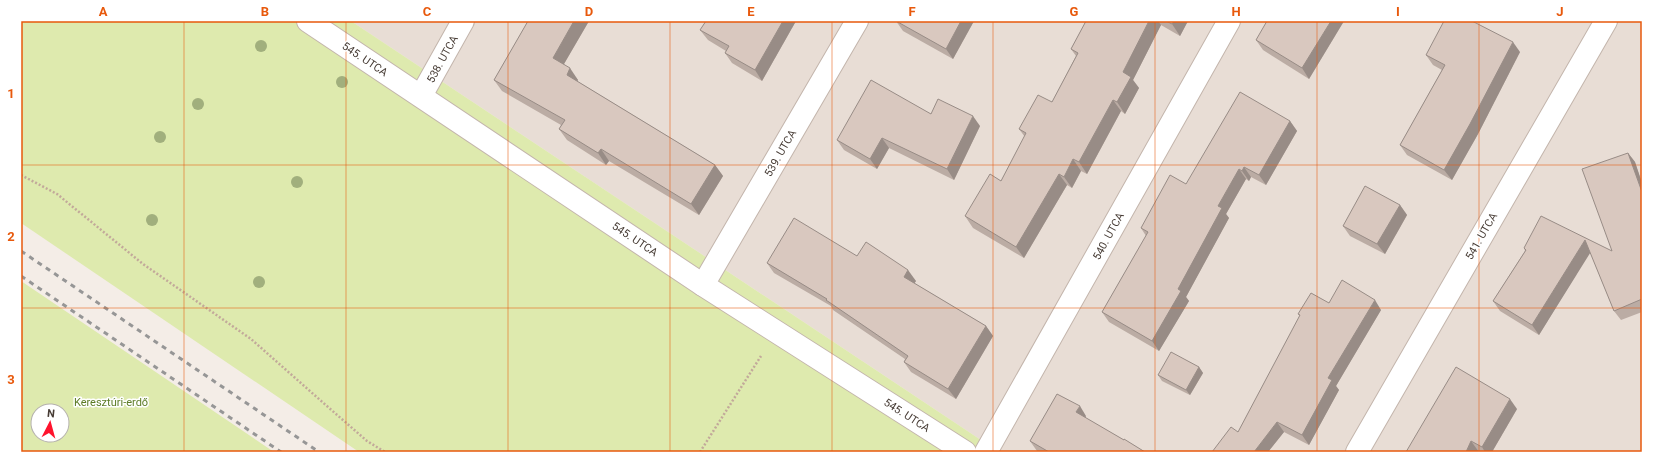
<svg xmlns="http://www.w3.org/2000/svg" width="1663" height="473" viewBox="0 0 1663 473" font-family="Roboto,sans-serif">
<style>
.residential{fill:#e8ddd5}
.green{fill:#deeaae;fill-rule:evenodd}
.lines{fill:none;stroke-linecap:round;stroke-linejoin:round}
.minor-casing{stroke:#c3b5ac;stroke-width:24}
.path{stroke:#c2a99a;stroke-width:2.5;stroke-dasharray:2 2;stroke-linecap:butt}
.minor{stroke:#fff;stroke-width:22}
.rail{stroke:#969696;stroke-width:3;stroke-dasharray:5 5;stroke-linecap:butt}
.tree{fill:#a1af7d}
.wall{fill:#bbaca4}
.shaded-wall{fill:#988c86}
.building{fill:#d9c8bf;stroke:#988c86}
.grid{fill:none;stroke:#e8590c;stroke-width:1;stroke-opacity:0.55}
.labels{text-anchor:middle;stroke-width:3;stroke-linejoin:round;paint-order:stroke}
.street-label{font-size:11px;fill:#473c35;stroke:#fff}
.park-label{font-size:11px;fill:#5d7c26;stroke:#fff}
.neatline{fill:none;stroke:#e8590c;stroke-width:1.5}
.grid-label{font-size:13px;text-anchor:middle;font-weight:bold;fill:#e8590c}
</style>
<rect width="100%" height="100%" fill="#f4ede7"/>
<path class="residential" d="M351,21h1291v431h-643z"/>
<g class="green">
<path d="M21,21h330l648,431h-640l-338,-229z"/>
<path d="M21,281l253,171h-253zM38,411h24v24h-24z"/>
</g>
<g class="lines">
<g class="minor-casing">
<g id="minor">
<path d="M308,21l395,264 262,167"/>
<path d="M421,96l42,-75"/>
<path d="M703,285l154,-264"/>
<path d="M986,452l243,-431"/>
<path d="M1357,452l249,-431"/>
</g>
</g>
<g class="path">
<path d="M21,175l36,19 86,70 108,75 77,68 39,34 18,11"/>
<path d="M700,452l61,-96"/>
</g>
<use href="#minor" class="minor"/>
<g class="rail">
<path d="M21,251l298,201"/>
<path d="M21,276l260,176"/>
</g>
</g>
<g class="tree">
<circle cx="261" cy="46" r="6"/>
<circle cx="342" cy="82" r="6"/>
<circle cx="198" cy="104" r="6"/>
<circle cx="160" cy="137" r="6"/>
<circle cx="297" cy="182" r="6"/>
<circle cx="152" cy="220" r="6"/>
<circle cx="259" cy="282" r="6"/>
</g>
<g class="wall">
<path d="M528,21h61l-25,43 14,16 -1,1 138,84 8,11 -24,39 -90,-54 -3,4 -39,-25 -8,-11 2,-4 -59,-34 -8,-11z"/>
<path d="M706,21h90l-34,60 -30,-18 -7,-10 1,-2 -18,-11 -8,-10z"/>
<path d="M896,21h78l-21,38 -50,-28z"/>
<path d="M1086,21h102l-8,15 -19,-11 -28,55 6,8 -14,26 -4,-3 -34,63 -6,-3 -9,17 -5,-3 -43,73 -51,-30 -8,-12 36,-35 24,-44 -6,-8 33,-27 24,-46 -5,-7z"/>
<path d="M1344,21l-35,58 -46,-29 -7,-10z"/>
<path d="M1520,52l-42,82 -26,46 -45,-25 -7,-10 42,-75 -9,-5 -7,-10z"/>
<path d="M931,114l49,12 -26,54 -65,-32 -12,21 -33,-19 -7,-10z"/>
<path d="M1290,121l7,10 -31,54 -15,-8 -2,4 -3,-2 -20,35 3,4 -43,79 3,4 -30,50 -50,-29 -7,-10 44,-76 -5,-8 45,-44z"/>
<path d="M1628,153l7,9 7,21v129l-21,8 -7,-9 -24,-59 -51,83 -39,-24 -7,-10 32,-50 -1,-3 88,3z"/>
<path d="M1400,205l7,10 -22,39 -35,-18 -7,-10z"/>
<path d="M857,256l59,25 -2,2 72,43 7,10 -37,63 -45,-27 -7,-10 1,-3 -72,-49 -2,-4 -57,-33 -7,-10z"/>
<path d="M1329,303l52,7 -45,76 3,4 -30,55 -25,-13 -16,20h-56l26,-20 62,-116 -2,-2z"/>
<path d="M1199,367l4,6 -13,22 -28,-14 -4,-6z"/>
<path d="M1517,409l-25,43h-86z"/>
<path d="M1086,416l-1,2 60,34h-106l-2,-1 -7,-10z"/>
</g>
<g class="shaded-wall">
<path d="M574,21h15l-28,48 -8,-11z"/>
<path d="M783,21h13l-34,60 -7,-11z"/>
<path d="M961,21h13l-21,38 -7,-10z"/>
<path d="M1149,21h9l3,4 -28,55 6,8 -14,26 -8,-12 6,-30z"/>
<path d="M1174,21h14l-8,15 -8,-12z"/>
<path d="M1331,21h13l-35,58 -7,-11z"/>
<path d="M1513,42l7,10 -42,82 -26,46 -8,-10z"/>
<path d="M570,68l8,12 -3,6 -8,-11z"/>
<path d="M1113,100l8,11 -34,63 -8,-12z"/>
<path d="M973,116l7,10 -26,54 -7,-11z"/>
<path d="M1290,121l7,10 -31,54 -7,-10z"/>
<path d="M882,138l7,10 -12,21 -7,-10z"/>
<path d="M601,149l8,12 -3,4 -8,-12z"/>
<path d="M1628,153l7,9 7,21v9z"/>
<path d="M1073,159l8,12 -9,17 -8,-11z"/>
<path d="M715,165l8,11 -24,39 -8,-11z"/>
<path d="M1244,167l7,10 -2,4 -7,-10z"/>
<path d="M1239,169l7,10 -20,35 3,4 -43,79 3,4 -30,50 -7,-10 66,-135z"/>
<path d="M1059,174l8,11 -43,73 -8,-11z"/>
<path d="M1400,205l7,10 -22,39 -8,-10z"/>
<path d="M1585,240l7,10 -53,85 -7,-10z"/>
<path d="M908,270l8,11 -5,7 -7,-11z"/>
<path d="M1375,300l6,10 -45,76 3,4 -30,55 -7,-10 26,-57z"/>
<path d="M986,326l7,10 -37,63 -8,-10z"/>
<path d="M1199,367l4,6 -13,22 -4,-5z"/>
<path d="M1510,399l7,10 -25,43h-7l-3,-5z"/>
<path d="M1080,406l6,10 -3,6 -7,-10z"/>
<path d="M1277,422l7,10 -16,20h-14z"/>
<path d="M1471,441l8,11h-13z"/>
</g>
<g class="building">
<path d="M528,21h46l-21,37 17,10 -3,7 148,90 -24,39 -90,-55 -3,4 -39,-24 6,-9 -71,-40z"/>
<path d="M706,21h77l-28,49 -30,-17 4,-7 -29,-16z"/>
<path d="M896,21h65l-15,28z"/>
<path d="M1086,21h63l-26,51 8,5 -14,25 -4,-2 -34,62 -6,-3 -9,18 -5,-3 -43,73 -51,-31 25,-42 11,7 25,-48 -7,-4 19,-34 14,7 26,-49 -7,-4z"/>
<path d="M1166,21h8l-2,3z"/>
<path d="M1267,21h64l-29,47 -46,-28z"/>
<path d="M1444,21h28l41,21 -43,82 -26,46 -44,-25 45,-80 -19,-10z"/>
<path d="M871,80l60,34 7,-15 35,17 -26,53 -65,-31 -12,21 -33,-19z"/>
<path d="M1240,92l50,29 -31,54 -15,-8 -2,4 -3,-2 -21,37 4,2 -44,81 3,2 -29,50 -50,-29 46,-80 -7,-4 29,-53 16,9z"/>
<path d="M1628,153l14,39v107l-28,12 -29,-71 -53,85 -39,-24 33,-51 -2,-2 17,-32 71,35 -30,-82z"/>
<path d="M1365,186l35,19 -23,39 -34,-18z"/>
<path d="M794,218l63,38 9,-14 42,28 -4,7 82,49 -38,63 -44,-27 4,-6 -82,-56 1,-1 -60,-36z"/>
<path d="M1342,280l33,20 -47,78 4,2 -30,55 -25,-13 -23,30h-42l19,-25 7,5 62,-117 -2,-1 13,-21 18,10z"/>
<path d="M1171,352l28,15 -13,23 -28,-15z"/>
<path d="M1456,367l54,32 -28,48 -11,-6 -5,11h-60z"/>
<path d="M1057,394l23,12 -4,6 48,28v-1l21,13h-96l-19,-11z"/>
</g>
<path class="grid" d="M184,21v431M346,21v431M508,21v431M670,21v431M832,21v431M993,21v431M1155,21v431M1317,21v431M1479,21v431M21,165h1621M21,308h1621"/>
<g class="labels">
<g class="street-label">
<text transform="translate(365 59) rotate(34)" y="4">545. UTCA</text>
<text transform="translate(442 59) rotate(-61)" y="4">538. UTCA</text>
<text transform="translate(780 153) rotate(-60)" y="4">539. UTCA</text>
<text transform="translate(1108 236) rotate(-61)" y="4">540. UTCA</text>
<text transform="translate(1481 236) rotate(-60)" y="4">541. UTCA</text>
<text transform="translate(635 239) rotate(34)" y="4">545. UTCA</text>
<text transform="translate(907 415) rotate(33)" y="4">545. UTCA</text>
</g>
<g class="park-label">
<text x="111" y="406">Keresztúri-erdő</text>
</g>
</g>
<rect width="1663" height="473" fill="none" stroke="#ffffff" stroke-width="44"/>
<g transform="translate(50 423) rotate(6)"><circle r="19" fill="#ffffff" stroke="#b5b1ae"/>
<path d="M0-3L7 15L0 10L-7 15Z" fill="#ff132d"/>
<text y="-6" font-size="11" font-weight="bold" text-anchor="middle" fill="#473c35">N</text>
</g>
<rect x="22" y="22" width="1619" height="429" class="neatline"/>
<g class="grid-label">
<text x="103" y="16">A</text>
<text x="265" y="16">B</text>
<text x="427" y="16">C</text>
<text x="589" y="16">D</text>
<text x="751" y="16">E</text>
<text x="912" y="16">F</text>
<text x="1074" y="16">G</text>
<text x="1236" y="16">H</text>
<text x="1398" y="16">I</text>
<text x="1560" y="16">J</text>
<text x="11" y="98">1</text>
<text x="11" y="241">2</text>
<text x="11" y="384">3</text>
</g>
</svg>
